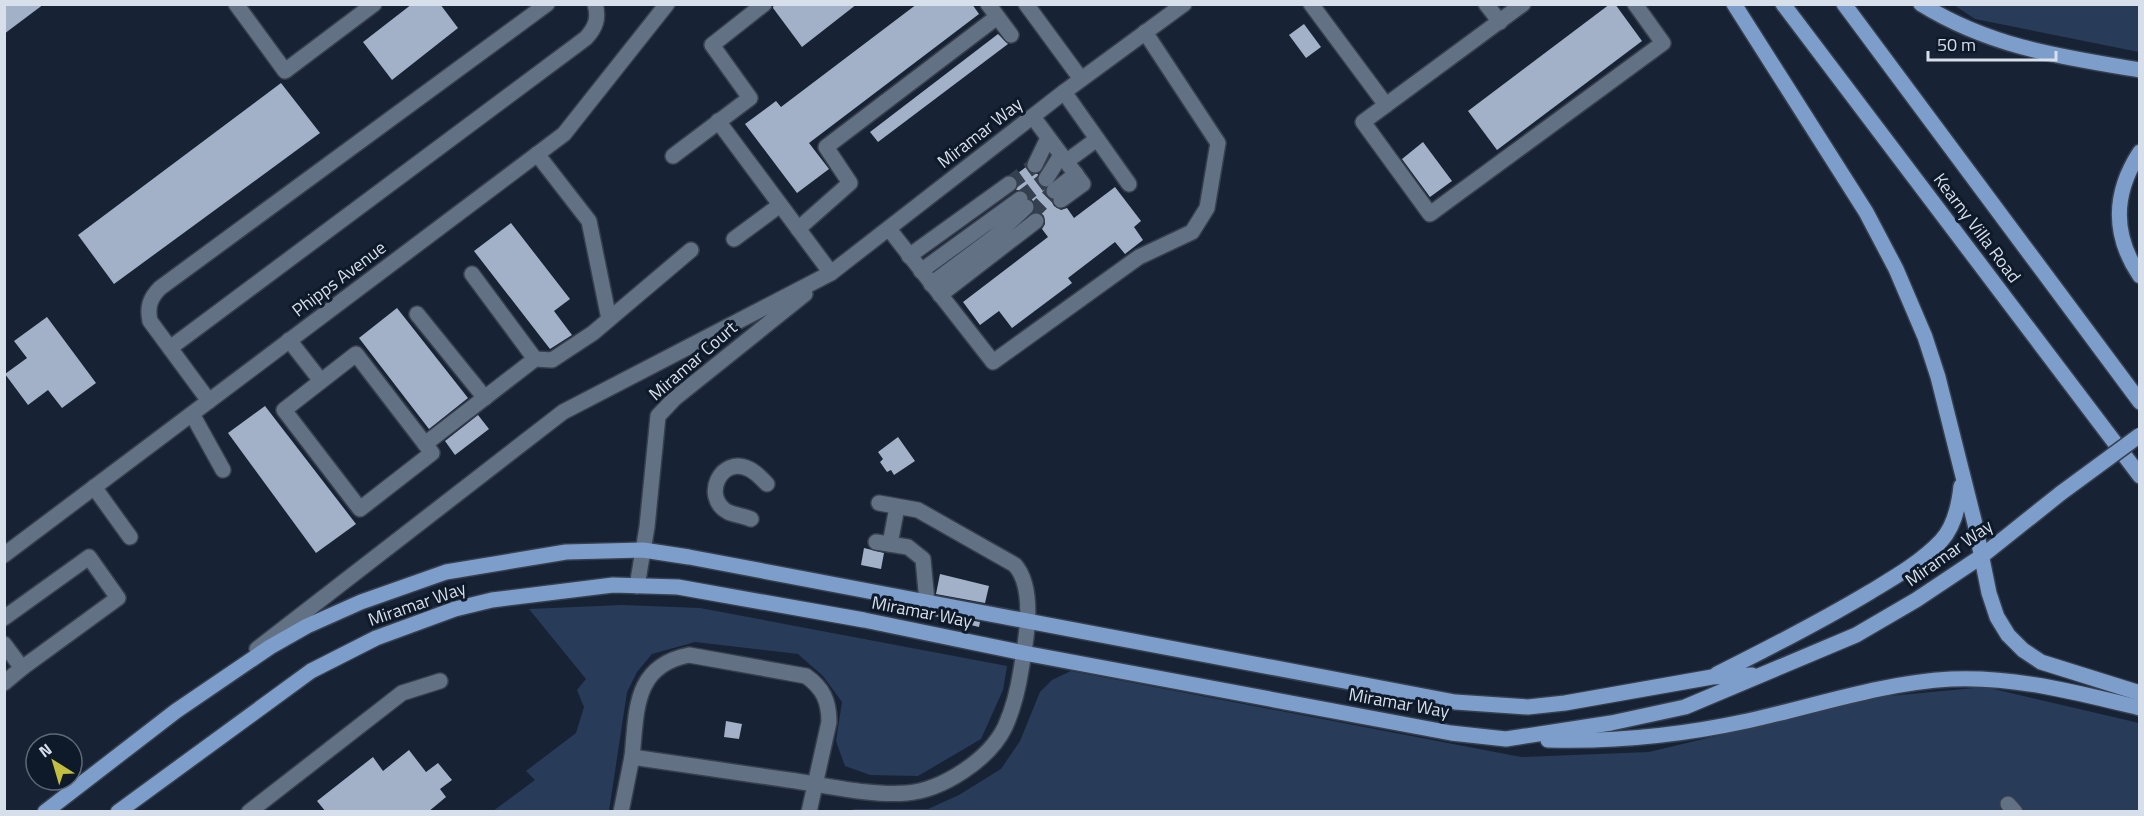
<svg xmlns="http://www.w3.org/2000/svg" width="2144" height="816" viewBox="0 0 2144 816" font-family="'Titillium Web',sans-serif">
<style>
.green{fill:#283c59}
.building{fill:#a2b1c7}
.lines{fill:none;stroke-linecap:round;stroke-linejoin:round}
.minor-tunnel{stroke:#343f4f;stroke-width:15;stroke-dasharray:15 8;stroke-linecap:butt}
.minor-casing{stroke:#363f4d;stroke-width:18}
.major-casing{stroke:#363f4d;stroke-width:18}
.minor{stroke:#637185;stroke-width:15}
.major{stroke:#7d9dcb;stroke-width:15}
.major-bridge-casing{stroke:#363f4d;stroke-width:18;stroke-linecap:butt}
.major-bridge{stroke:#7d9dcb;stroke-width:15}
.labels{text-anchor:middle;stroke-width:6;stroke-linejoin:round;paint-order:stroke}
.street-label{font-size:18px;fill:#d7dfeb;stroke:#0e192a}
</style>
<rect width="100%" height="100%" fill="#172334"/>
<g class="green">
<path d="M1954,5h185v47l-164,-33z"/>
<path d="M622,605l78,3 307,58 -4,24 -22,49 -63,37 -48,-1 -25,-9 -9,-25 6,-39 -19,-26 -25,-22 -103,-12 -43,12 -15,18 -10,20 -18,119h-116l42,-31 -9,-9 50,-38 8,-26 -7,-17 9,-11 -57,-70z"/>
<path d="M1071,671l450,86 128,-5 230,-55 106,-10 154,36v88l-1296,1 12,-3h73l31,-14 42,-26 19,-28 20,-49 12,-12z"/>
</g>
<g class="building">
<path d="M4,4h40l-40,30z"/>
<path d="M412,4h28l18,24 -66,52 -29,-38z"/>
<path d="M774,4h83l-55,43 -29,-39z"/>
<path d="M917,4h55l7,10 -170,129 20,26 -32,24 -52,-69 31,-23 5,6z"/>
<path d="M1610,4h5l27,37 -145,109 -29,-39z"/>
<path d="M1304,24l17,23 -15,11 -17,-23z"/>
<path d="M998,34l10,10 -130,98 -8,-10z"/>
<path d="M281,83l39,50 -206,151 -36,-49z"/>
<path d="M1423,142l29,39 -22,16 -28,-38z"/>
<path d="M1026,167l4,6 8,1 -1,9 8,6 1,7 5,4 3,6 7,4 6,-2 7,10 41,-31 26,34 -7,6 9,13 -18,14 -10,-12 -47,36 4,5 -60,45 -13,-17 -19,14 -17,-23 85,-65 -6,-8 3,-5 -1,-8 -4,-4 -6,-1 1,-7 -8,-11 -4,-3h-7l3,-8 -5,-6z"/>
<path d="M511,223l59,76 -16,12 18,24 -22,14 -76,-98z"/>
<path d="M397,308l71,90 -39,31 -70,-91z"/>
<path d="M47,317l49,66 -34,25 -14,-18 -20,15 -23,-31 22,-16 -13,-17z"/>
<path d="M265,406l91,118 -40,29 -88,-120z"/>
<path d="M478,415l11,14 -34,26 -10,-14z"/>
<path d="M898,437l17,24 -21,14 -3,-5 -4,2 -7,-10 3,-3 -5,-7z"/>
<path d="M864,548l20,5 -3,16 -20,-4z"/>
<path d="M940,574l49,12 -4,17 -49,-9z"/>
<path d="M931,613l49,9 -1,5 -49,-12z"/>
<path d="M726,721l16,3 -3,15 -15,-2z"/>
<path d="M409,750l17,22 12,-9 14,17 -12,9 6,8 -18,15h-102l-9,-11 56,-44 10,14z"/>
</g>
<g class="lines">
<g class="minor-tunnel">
<path d="M1009,184l26,-19"/>
<path d="M1020,199l26,-20"/>
<path d="M1031,214l23,-23"/>
</g>
<g class="minor-casing">
<g id="minor">
<path d="M236,4l49,67 89,-67"/>
<path d="M988,4l23,31"/>
<path d="M1026,4l55,75"/>
<path d="M1311,4l75,101"/>
<path d="M1486,4l14,18"/>
<path d="M1523,4l-160,118 67,92 233,-171 -28,-39"/>
<path d="M1064,92l65,92"/>
<path d="M1033,117l50,67 -22,16"/>
<path d="M718,121l113,152"/>
<path d="M537,154l52,67 20,98"/>
<path d="M673,156l77,-58 -38,-53 52,-41"/>
<path d="M1067,161l30,-22"/>
<path d="M1035,165l13,-27"/>
<path d="M1046,179l15,-24"/>
<path d="M1054,191l22,-17"/>
<path d="M798,229l52,-46 -24,-36 171,-130"/>
<path d="M889,229l104,133 146,-105 53,-25 15,-24 11,-65 -73,-111"/>
<path d="M734,239l46,-34"/>
<path d="M909,256l100,-72"/>
<path d="M921,271l99,-72"/>
<path d="M472,274l63,85"/>
<path d="M931,284l63,-47 32,-30"/>
<path d="M940,295l96,-74"/>
<path d="M417,314l68,84"/>
<path d="M289,340l32,41"/>
<path d="M170,348l416,-310c10,-11 13,-20 9,-34"/>
<path d="M356,354l76,99 -72,56 -76,-99z"/>
<path d="M209,401l-59,-80c-3,-14 0,-23 10,-33l387,-284"/>
<path d="M192,414l31,56"/>
<path d="M425,444l110,-85 17,1 41,-27 98,-83"/>
<path d="M94,487l36,50"/>
<path d="M751,519c-7,-3 -16,-4 -23,-7 -27,-15 -7,-57 21,-43 7,3 13,10 18,15"/>
<path d="M876,542l32,5 15,12 4,43"/>
<path d="M890,544l7,-37"/>
<path d="M4,555l560,-421 103,-130"/>
<path d="M637,586l10,-59 11,-111 16,-17 131,-105"/>
<path d="M4,618l85,-61 29,41 -96,70 -18,-24"/>
<path d="M257,649l306,-237 268,-139 233,-181 120,-88"/>
<path d="M4,683l18,-15"/>
<path d="M632,757c5,-46 1,-91 57,-102l117,21c17,12 23,25 23,46l-20,90"/>
<path d="M2008,804l7,8"/>
<path d="M249,812l153,-119 38,-12"/>
<path d="M621,812l11,-55c52,8 105,15 157,23 37,5 81,16 118,13 35,-3 82,-33 98,-66 8,-18 13,-37 16,-57 5,-29 15,-81 -6,-105l-97,-55 -39,-7"/>
</g>
</g>
<g class="major-casing">
<g id="major">
<path d="M1734,4l132,208 30,57 29,68 13,40 37,147 14,69 8,24 11,18 15,15 18,12 99,31"/>
<path d="M1783,4l357,472"/>
<path d="M1844,4l296,398"/>
<path d="M1921,4c69,43 140,53 219,66"/>
<path d="M2140,152c-27,41 -28,83 0,124"/>
<path d="M1717,674c52,-26 103,-52 153,-82 25,-15 51,-30 71,-51 13,-14 18,-36 20,-55"/>
<path d="M1548,740c66,2 134,-5 199,-19 68,-15 134,-38 204,-42 64,-3 128,14 189,29"/>
<path d="M45,812l131,-101 94,-64 37,-21 54,-24 85,-30 120,-20 77,-2 46,7 766,145 73,5 37,-4 147,-26 40,-2"/>
<path d="M118,812l193,-141 65,-33 79,-29 37,-9 121,-15 65,2 186,33 160,33 427,80 55,6 105,-16 74,-16 171,-72 60,-35 66,-44 79,-63"/>
</g>
</g>
<use href="#minor" class="minor"/>
<use href="#major" class="major"/>
<g class="major-bridge-casing">
<path id="major-bridge" d="M2061,493l79,-58"/>
</g>
<use href="#major-bridge" class="major-bridge"/>
</g>
<g class="labels">
<g class="street-label">
<text transform="translate(980 133) rotate(-38)" y="6">Miramar Way</text>
<text transform="translate(1977 228) rotate(53)" y="6">Kearny Villa Road</text>
<text transform="translate(339 279) rotate(-37)" y="6">Phipps Avenue</text>
<text transform="translate(693 361) rotate(-41)" y="6">Miramar Court</text>
<text transform="translate(1949 553) rotate(-35)" y="6">Miramar Way</text>
<text transform="translate(417 604) rotate(-19)" y="6">Miramar Way</text>
<text transform="translate(922 612) rotate(11)" y="6">Miramar Way</text>
<text transform="translate(1399 703) rotate(10)" y="6">Miramar Way</text>
</g>
</g>
<rect width="2144" height="816" fill="none" stroke="#d7dfeb" stroke-width="12"/>
<g transform="translate(54 762) rotate(323)"><circle r="28" fill="#0e192a" stroke="#5e6877" stroke-width="1.5"/>
<path d="M0-4.5L10 22L0 15L-10 22Z" fill="#c1be40"/>
<text y="-9" font-size="16" font-weight="bold" text-anchor="middle" fill="#d7dfeb">N</text>
</g>
<path d="M1928 51v9h128v-9" fill="none" stroke="#d7dfeb" stroke-width="3"/>
<text x="1937" y="51" font-size="18" fill="#d7dfeb" stroke="#0e192a" stroke-width="4.5" paint-order="stroke">50 m</text>
</svg>
